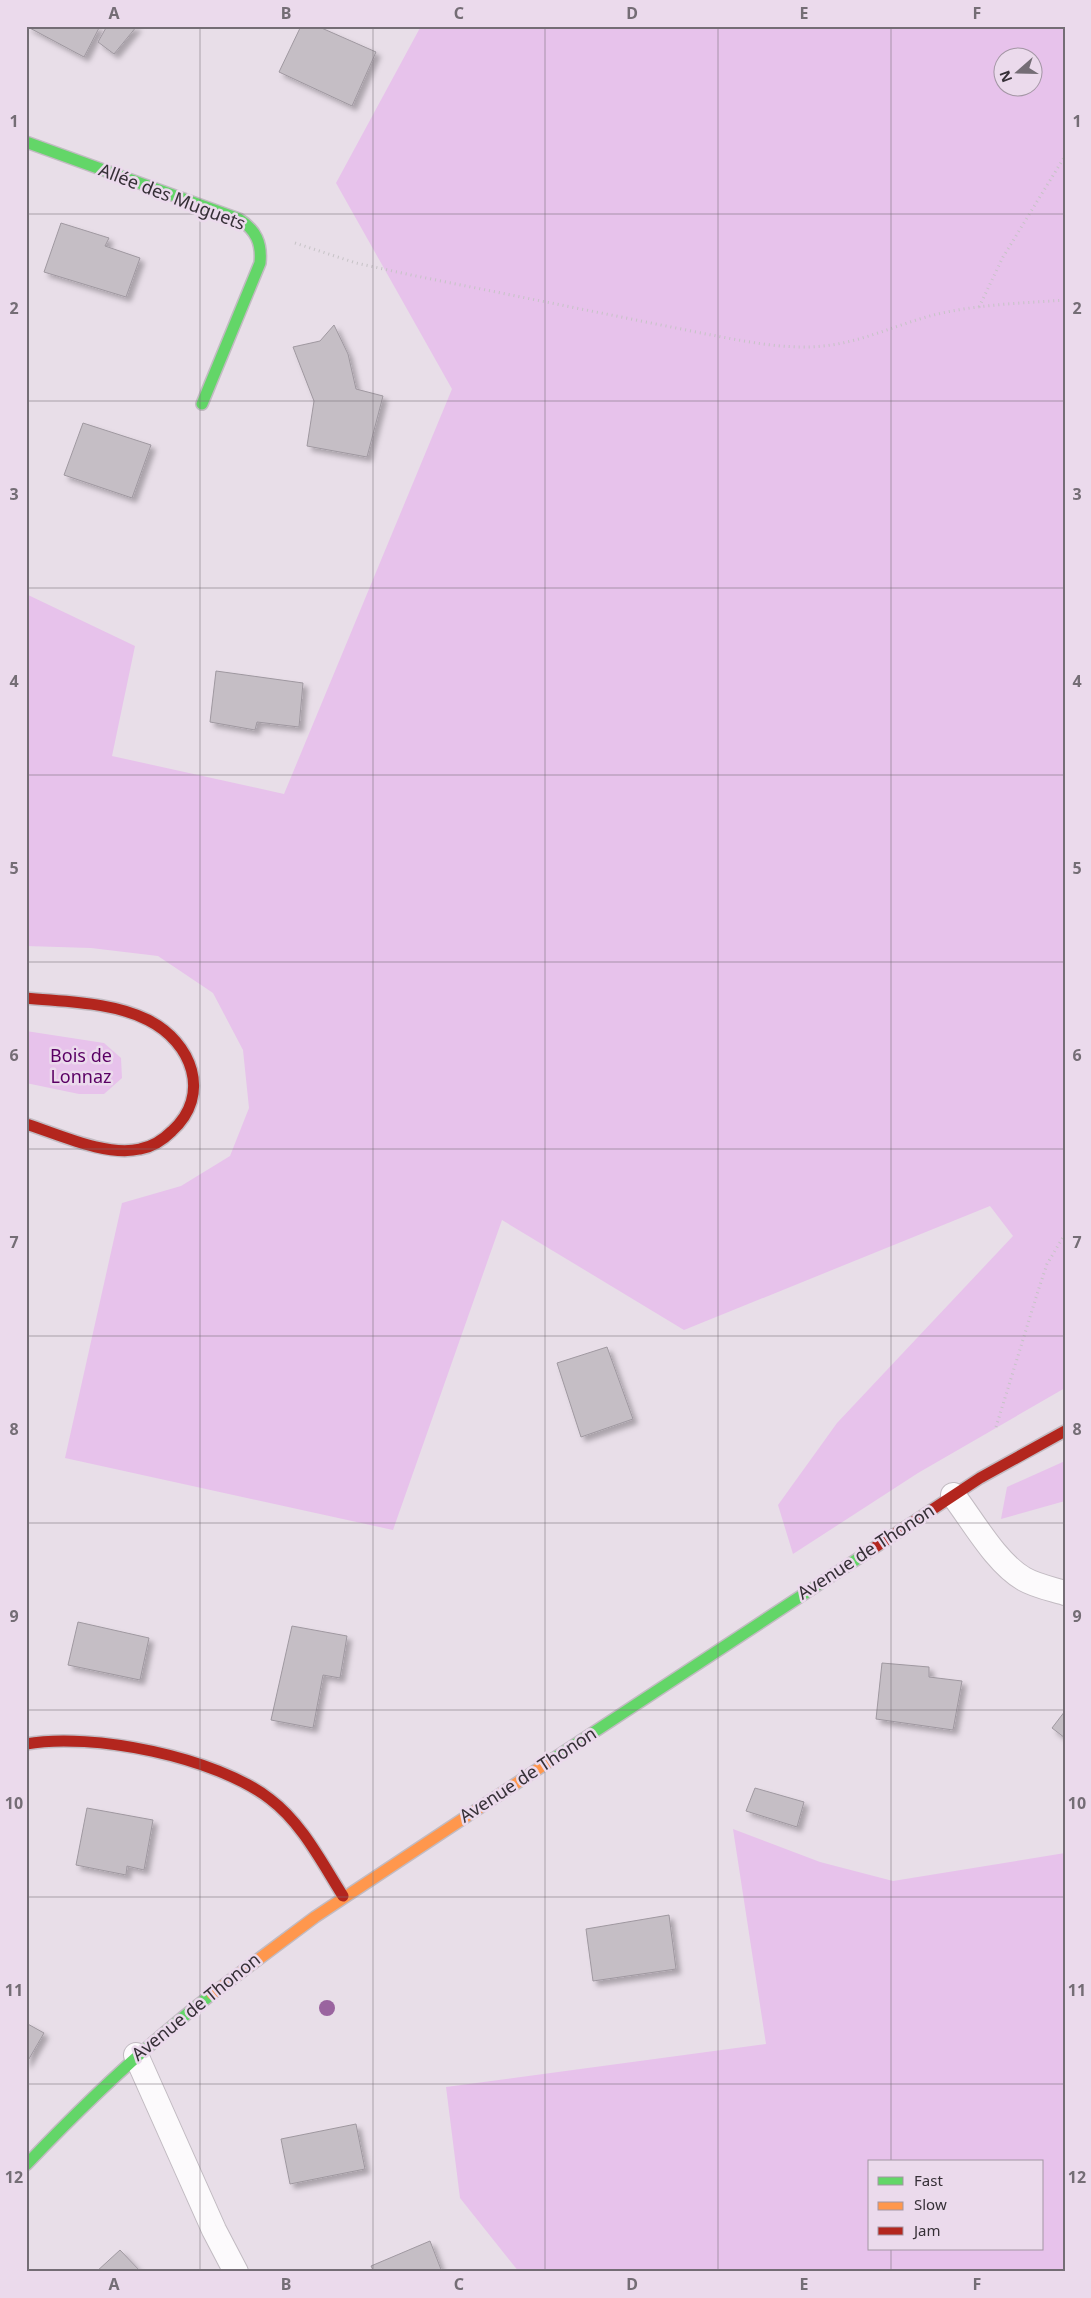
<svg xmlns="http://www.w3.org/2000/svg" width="1091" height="2298" viewBox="0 0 1091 2298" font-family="'Noto Sans',sans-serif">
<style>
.green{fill:#e7c2eb;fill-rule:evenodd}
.building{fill:#c5bec5;stroke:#9f98a0;filter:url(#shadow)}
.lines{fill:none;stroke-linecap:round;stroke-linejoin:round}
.lane-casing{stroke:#c2bbc2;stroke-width:26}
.fast-casing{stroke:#c2bbc2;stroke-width:14}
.slow-casing{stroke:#c2bbc2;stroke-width:14}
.jam-casing{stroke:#c2bbc2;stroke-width:14}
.path{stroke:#c6c3c6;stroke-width:3;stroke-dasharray:1 4;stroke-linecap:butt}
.lane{stroke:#fcfafc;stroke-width:24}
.fast{stroke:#63d668;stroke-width:11}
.slow{stroke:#ff974d;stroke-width:11}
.jam{stroke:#b3261e;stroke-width:11}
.tree{fill:#9a649f}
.grid{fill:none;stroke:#746d75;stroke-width:1;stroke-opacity:0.55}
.labels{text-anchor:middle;stroke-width:5;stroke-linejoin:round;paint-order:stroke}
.street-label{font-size:18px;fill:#363037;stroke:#ebdaec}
.park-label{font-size:18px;fill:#5a0064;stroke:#ebdaec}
.neatline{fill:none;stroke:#746d75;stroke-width:2}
.grid-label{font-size:16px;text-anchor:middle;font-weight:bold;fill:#746d75}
</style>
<defs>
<filter id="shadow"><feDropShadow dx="4.5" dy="4.5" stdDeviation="2.5" flood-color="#0004"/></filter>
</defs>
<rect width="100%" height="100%" fill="#e8dee8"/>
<g class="green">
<path d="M421,26h644v1362l-147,85 -125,81 -15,-49 59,-82 176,-187 -23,-30 -306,124 -182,-110 -109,310 -328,-72 57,-255 59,-17 49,-30 19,-48 -6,-58 -30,-57 -55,-37 -67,-8 -65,-2v-352l109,52 -23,110 172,38 168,-405 -116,-206zM1004,58h30v30h-30z"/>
<path d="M26,1031l78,12 17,15 1,20 -18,16h-25l-53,-11z"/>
<path d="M1065,1461v40l-64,18 6,-32z"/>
<path d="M733,1829l87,33 73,19 172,-28v419h-546l-59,-74 -14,-111 320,-43zM870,2162h172v87h-172z"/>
</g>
<g class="building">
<path d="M26,26h74l-16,31z"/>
<path d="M107,26h30l-23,28 -16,-12z"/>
<path d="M301,26h16l59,26 -24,54 -73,-34z"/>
<path d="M61,223l48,15 -4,8 35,12 -14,39 -82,-25z"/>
<path d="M334,325l14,29 8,35 27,7 -16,61 -60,-11 7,-45 -21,-54 27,-6z"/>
<path d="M83,423l68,22 -19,53 -68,-23z"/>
<path d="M216,671l87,12 -4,44 -42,-5 -2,8 -45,-8z"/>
<path d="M607,1347l26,72 -52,18 -24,-74z"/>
<path d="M78,1622l71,16 -9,42 -72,-15z"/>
<path d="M292,1626l55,10 -7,42 -17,-3 -10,53 -42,-8z"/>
<path d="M882,1663l47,4v10l33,4 -9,49 -77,-11z"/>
<path d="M1065,1711v27l-13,-10z"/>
<path d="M755,1788l49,14 -7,25 -51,-16z"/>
<path d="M87,1808l66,12 -9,50 -17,-4 -1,9 -50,-10z"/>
<path d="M669,1915l7,54 -83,12 -7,-52z"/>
<path d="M26,2023l18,10 -18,31z"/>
<path d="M356,2124l9,45 -75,15 -9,-45z"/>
<path d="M430,2241l12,31h-68l-3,-6z"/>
<path d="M120,2250l21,22h-45z"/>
</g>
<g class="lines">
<g class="lane-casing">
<g id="lane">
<path d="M953,1495c20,26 43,68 71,84 12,7 28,10 41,14"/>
<path d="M136,2055l78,175 22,42"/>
</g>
</g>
<g class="fast-casing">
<g id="fast">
<path d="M26,142l213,77c17,11 23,24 21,44l-58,141"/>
<path d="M553,1759l318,-209"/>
<path d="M26,2165c58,-61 119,-119 186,-171"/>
</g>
</g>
<g class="slow-casing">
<path id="slow" d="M212,1994l103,-77 238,-158"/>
</g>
<g class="jam-casing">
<g id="jam">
<path d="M26,998c39,4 87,4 122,22 44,22 64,75 24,111 -9,9 -20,16 -32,18 -34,8 -82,-15 -114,-25"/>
<path d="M871,1550l109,-72 85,-47"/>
<path d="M26,1744c66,-12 190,13 244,55 32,24 52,64 73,97"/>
</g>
</g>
<g class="path">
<path d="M295,243l61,20 55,12 295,59c38,7 78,16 117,12 43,-4 82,-26 124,-34 39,-8 79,-9 118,-12"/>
<path d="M979,307l24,-50 62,-101"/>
<path d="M996,1427l42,-136 9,-27 18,-30"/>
</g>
<use href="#lane" class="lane"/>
<use href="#fast" class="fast"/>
<use href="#slow" class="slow"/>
<use href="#jam" class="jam"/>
</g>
<circle class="tree" cx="327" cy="2008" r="8"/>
<path class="grid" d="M200,26v2246M373,26v2246M545,26v2246M718,26v2246M891,26v2136M26,214h1039M26,401h1039M26,588h1039M26,775h1039M26,962h1039M26,1149h1039M26,1336h1039M26,1523h1039M26,1710h1039M26,1897h1039M26,2084h1039M891,2249v23"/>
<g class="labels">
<g class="street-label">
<text transform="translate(172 197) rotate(21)" y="6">Allée des Muguets</text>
<text transform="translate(866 1552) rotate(-33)" y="6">Avenue de Thonon</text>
<text transform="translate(528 1775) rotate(-33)" y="6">Avenue de Thonon</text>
<text transform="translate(196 2007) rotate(-39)" y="6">Avenue de Thonon</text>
</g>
<g class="park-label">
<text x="81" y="1062">Bois de<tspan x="81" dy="21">Lonnaz</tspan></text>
</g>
</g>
<rect width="1091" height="2298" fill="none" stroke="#ebdaec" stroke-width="55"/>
<rect x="868" y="2160" width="175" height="90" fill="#ebdaec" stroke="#a396a4"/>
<rect x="878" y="2177" width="25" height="8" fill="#63d668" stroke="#a396a4"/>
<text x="914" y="2186" font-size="15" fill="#363037">Fast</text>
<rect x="878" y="2202" width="25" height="8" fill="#ff974d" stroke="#a396a4"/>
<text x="914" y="2210" font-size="15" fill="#363037">Slow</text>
<rect x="878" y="2227" width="25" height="8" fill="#b3261e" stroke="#a396a4"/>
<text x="914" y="2236" font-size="15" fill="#363037">Jam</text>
<g transform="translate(1018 72) rotate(250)"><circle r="24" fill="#ebdaec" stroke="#a396a4"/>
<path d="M0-4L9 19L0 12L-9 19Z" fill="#746d75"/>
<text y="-8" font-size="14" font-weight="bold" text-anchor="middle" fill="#363037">N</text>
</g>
<rect x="28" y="28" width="1036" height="2242" class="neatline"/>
<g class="grid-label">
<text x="114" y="19">A</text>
<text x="286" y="19">B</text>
<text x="459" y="19">C</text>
<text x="632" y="19">D</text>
<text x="804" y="19">E</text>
<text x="977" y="19">F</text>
<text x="14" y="127">1</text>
<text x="1077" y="127">1</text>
<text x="14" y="314">2</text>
<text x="1077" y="314">2</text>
<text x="14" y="500">3</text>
<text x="1077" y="500">3</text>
<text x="14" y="687">4</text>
<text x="1077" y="687">4</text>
<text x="14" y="874">5</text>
<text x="1077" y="874">5</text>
<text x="14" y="1061">6</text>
<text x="1077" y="1061">6</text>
<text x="14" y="1248">7</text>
<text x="1077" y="1248">7</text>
<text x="14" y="1435">8</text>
<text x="1077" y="1435">8</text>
<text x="14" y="1622">9</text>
<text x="1077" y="1622">9</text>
<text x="14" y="1809">10</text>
<text x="1077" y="1809">10</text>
<text x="14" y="1996">11</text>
<text x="1077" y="1996">11</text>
<text x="14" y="2183">12</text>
<text x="1077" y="2183">12</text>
<text x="114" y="2290">A</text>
<text x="286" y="2290">B</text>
<text x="459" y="2290">C</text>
<text x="632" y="2290">D</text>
<text x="804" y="2290">E</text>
<text x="977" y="2290">F</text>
</g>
</svg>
